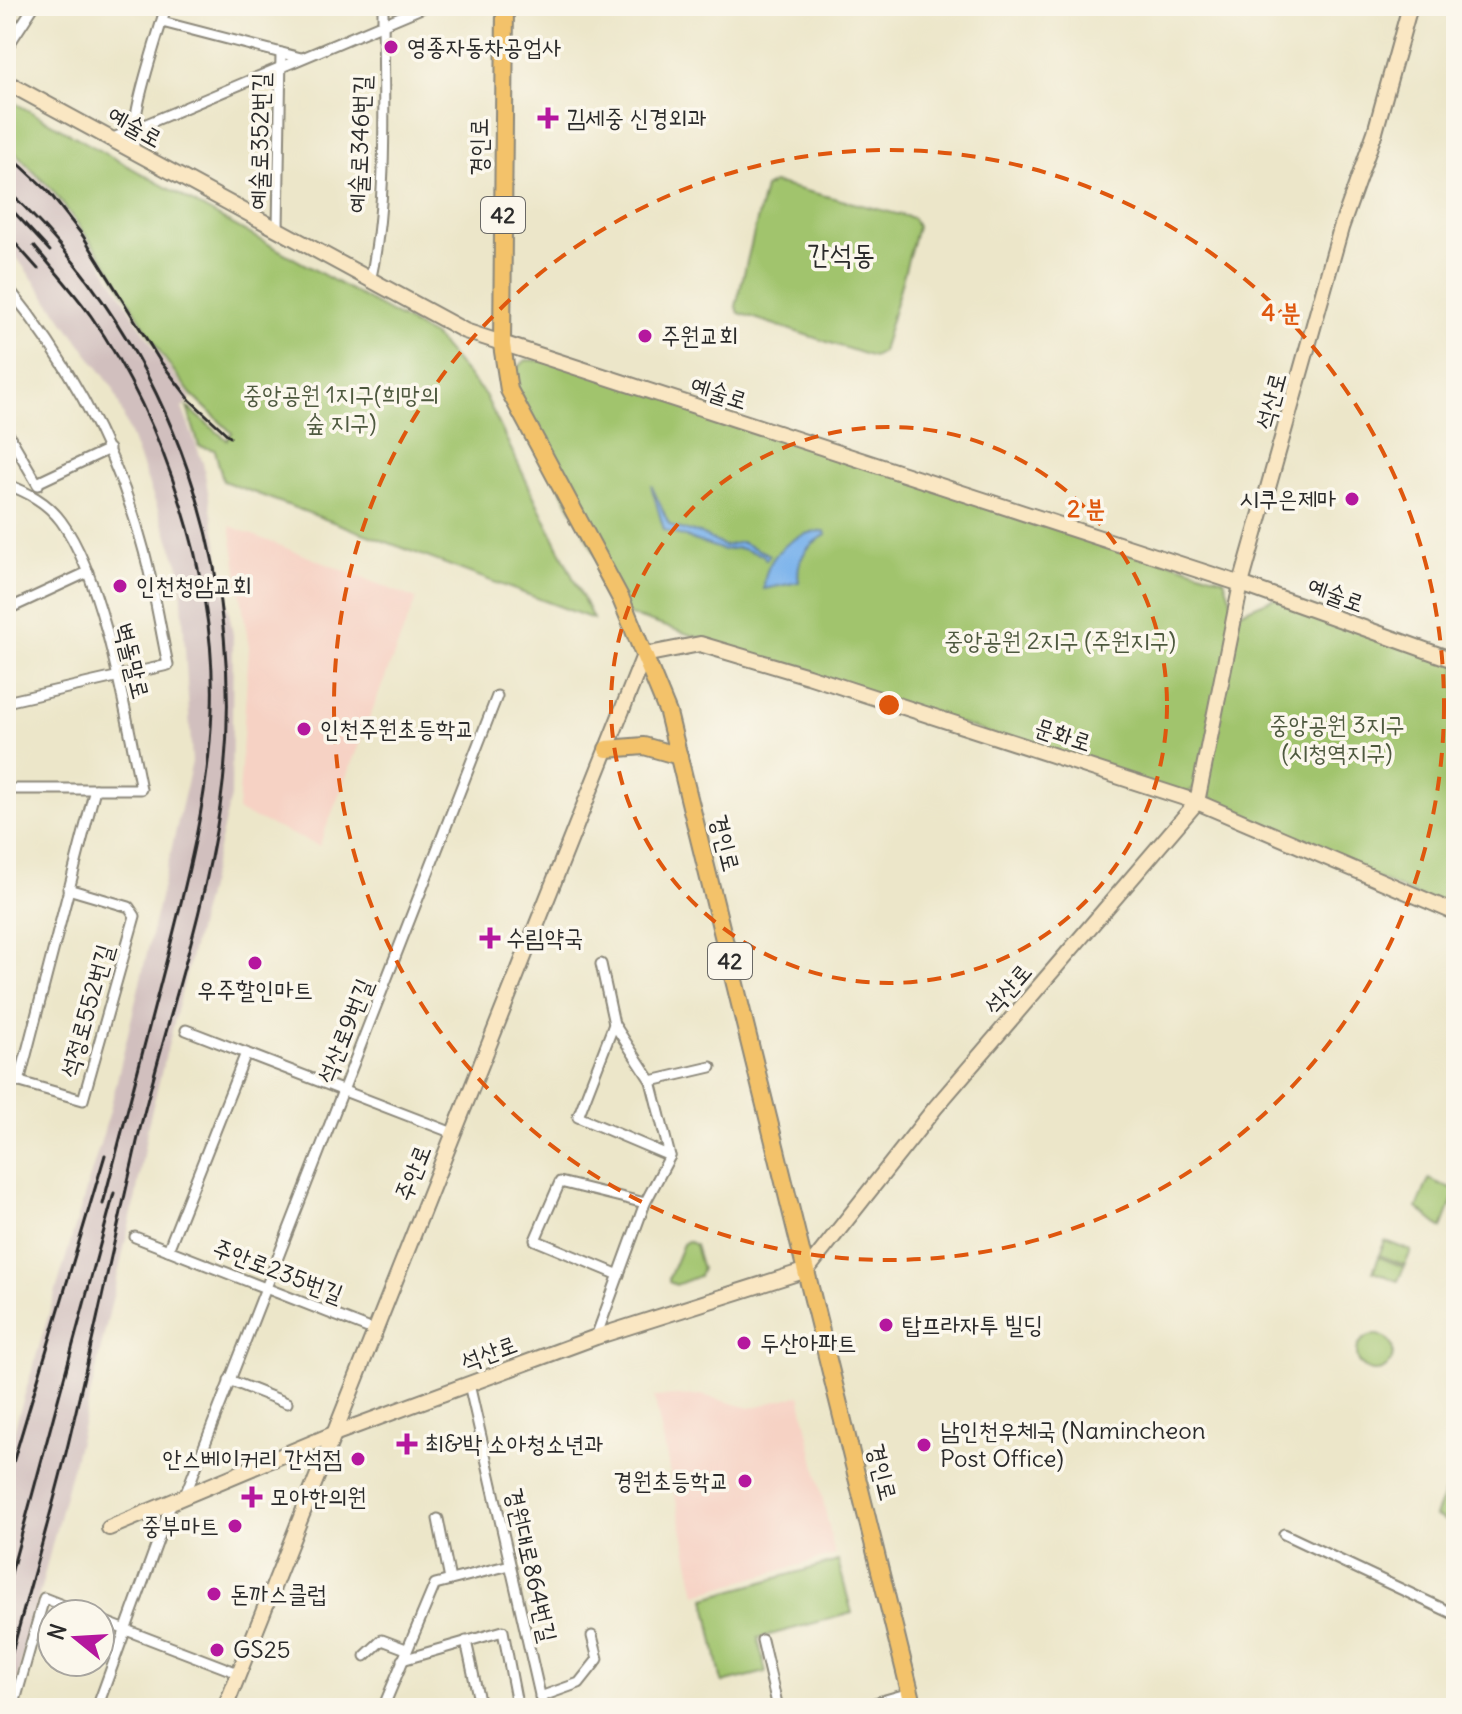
<svg xmlns="http://www.w3.org/2000/svg" width="1462" height="1714" viewBox="0 0 1462 1714" font-family="Delius,'Poor Story',sans-serif">
<style>
.built{fill:#f6d2c4}
.industrial{fill:#d1bfbe}
.green{fill:#a1c46d;stroke:#66784c;stroke-width:2}
.water{fill:#7db4ec;stroke:#54708c;stroke-width:2}
.lines{fill:none;stroke-linecap:round;stroke-linejoin:round}
.street-casing{stroke:#8c887a;stroke-width:13}
.secondary-casing{stroke:#8c887a;stroke-width:18}
.primary-casing{stroke:#8c887a;stroke-width:20}
.street{stroke:#fff;stroke-width:9}
.secondary{stroke:#fae7c3;stroke-width:14}
.primary{stroke:#f3c26a;stroke-width:16}
.rail{stroke:#2b2b2b;stroke-width:3}
.ring{fill:none;stroke:#df570e;stroke-width:4;stroke-dasharray:14 10}
.poi-dot{fill:#b5179e;stroke:#fbf7ec;stroke-width:3}
.labels{text-anchor:middle;stroke-width:7;stroke-linejoin:round;paint-order:stroke}
.shield{fill:#fbf7ec;stroke:#696865;stroke-width:2}
.shield-label{font-size:22px;font-weight:bold;fill:#2b2b2b}
.poi-label{font-size:24px;fill:#2b2b2b;stroke:#fbf7ec;text-anchor:start}
.street-label{font-size:24px;fill:#2b2b2b;stroke:#fbf7ec}
.park-label{font-size:24px;fill:#4e593f;stroke:#fbf7ec}
.quarter-label{font-size:28px;fill:#2b2b2b;stroke:#fbf7ec}
.centre{fill:#df570e;stroke:#fbf7ec;stroke-width:4}
.ring-label{font-size:24px;text-anchor:middle;font-weight:bold;fill:#df570e;stroke:#fbf7ec;stroke-width:7;stroke-linejoin:round;paint-order:stroke}
</style>
<rect width="100%" height="100%" fill="#fbf7ec"/>
<filter id="ink" filterUnits="userSpaceOnUse"><feTurbulence type="fractalNoise" baseFrequency=".0125" numOctaves="2"/><feDisplacementMap in="SourceGraphic" scale="16" xChannelSelector="R" yChannelSelector="G"/><feConvolveMatrix kernelMatrix="1 2 1 2 8 2 1 2 1" color-interpolation-filters="sRGB"/></filter>
<filter id="wash" filterUnits="userSpaceOnUse"><feTurbulence type="fractalNoise" baseFrequency=".006" numOctaves="4" result="noise"/><feDisplacementMap in="SourceGraphic" scale="32" xChannelSelector="R" yChannelSelector="G"/><feGaussianBlur stdDeviation="1.8" result="paint"/><feColorMatrix in="noise" values="0 0 0 0 0 0 0 0 0 0 0 0 0 0 0 0 0 1.4 0 .05"/><feComposite in="paint" operator="in"/></filter>
<g filter="url(#wash)">
<rect width="100%" height="100%" fill="#ece6c9"/>
<g class="built">
<path d="M230,526l186,73 -97,247 -81,-35 11,-164z"/>
<path d="M702,1395l48,13 50,-13 35,160 -139,39 -42,-197z"/>
</g>
<path class="industrial" d="M6,148l41,39 40,52 68,110 36,49 -9,10 21,55 30,172 -2,162 -83,328 -12,71 -51,221 -75,291h-4v-251l103,-343 83,-352 -12,-193 -67,-181 -107,-145z"/>
<g class="green">
<path d="M6,98l429,239 50,58 108,224 -370,-138 -8,-31 -16,-4 -12,-39 40,33 5,-7 -41,-39 -29,-39 -56,-93 -53,-71 -47,-48z"/>
<path d="M774,183l139,35 4,9 -35,125 -9,5 -134,-44 -3,-7 29,-118z"/>
<path d="M526,360l25,1 673,218 12,35 41,-17 179,64v251l-234,-99 -21,-31 -18,15 -556,-183 -118,-224 4,-18z"/>
<path d="M1429,1179l27,12 -14,37 -25,-20z"/>
<path d="M688,1241l7,4 7,24 -3,7 -23,9 -7,-3v-4l14,-34z"/>
<path d="M1385,1241l26,10 -6,14 -26,-10z"/>
<path d="M1379,1257l25,10 -6,14 -25,-10z"/>
<circle cx="1375" cy="1353" r="18"/>
<path d="M1447,1487l9,4v30l-3,3 -18,-8z"/>
<path d="M838,1561l14,52 -94,25 8,34 -44,11 -17,-85z"/>
</g>
<g class="water">
<path d="M651,485l18,39 7,4 23,5 25,13 17,-4 29,13 -4,5 -3,-5 -24,-7 -16,2 -59,-20z"/>
<path d="M825,531l1,4c-19,9 -31,26 -27,47l-35,7c0,-33 30,-58 61,-58z"/>
</g>
</g>
<g filter="url(#ink)">
<g class="lines">
<g class="street-casing">
<g id="street">
<path d="M162,22l139,36"/>
<path d="M6,49l28,-43"/>
<path d="M111,139l315,-133"/>
<path d="M135,152c-8,-30 22,-112 31,-146"/>
<path d="M278,229l3,-176"/>
<path d="M370,282c19,-84 13,-190 13,-276"/>
<path d="M6,285c64,79 112,167 138,266 10,37 16,76 24,114l-162,37"/>
<path d="M6,430l32,55"/>
<path d="M39,482l70,-33"/>
<path d="M6,484c21,8 41,18 55,37 43,58 65,195 80,268h-135"/>
<path d="M6,610l82,-38"/>
<path d="M601,964l13,60 37,57 60,-14"/>
<path d="M614,1024l-36,93 92,39 -19,-75"/>
<path d="M186,1030l267,103"/>
<path d="M6,1078l77,22 52,-184 -6,-9 -61,-18"/>
<path d="M19,1082l76,-293"/>
<path d="M6,1100l4,-21"/>
<path d="M135,1237l238,93"/>
<path d="M168,1250l78,-197"/>
<path d="M619,1275l-84,-35 25,-58 85,21"/>
<path d="M596,1337l49,-134 25,-47"/>
<path d="M229,1380l58,23"/>
<path d="M469,1384l74,324"/>
<path d="M184,1498l313,-802"/>
<path d="M438,1519l12,61"/>
<path d="M1284,1534l172,81"/>
<path d="M100,1620l138,53"/>
<path d="M762,1640l16,68"/>
<path d="M466,1641l12,55"/>
<path d="M365,1656l17,-16 24,9"/>
<path d="M402,1660l101,-29 13,68"/>
<path d="M540,1697l39,-14 19,-24 -6,-23"/>
<path d="M13,1708l31,-110 41,16"/>
<path d="M97,1708l75,-206"/>
<path d="M383,1708l52,-124 75,-19"/>
<path d="M857,1708l53,-15"/>
</g>
</g>
<g class="secondary-casing">
<g id="secondary">
<path d="M6,82l459,249 776,253 215,77"/>
<path d="M109,1528l222,-93 265,-98 211,-67 128,-162 262,-306 44,-218 100,-356 34,-96 35,-126"/>
<path d="M225,1708l419,-1053 56,-11 108,32 389,126 259,111"/>
</g>
</g>
<g class="primary-casing">
<g id="primary">
<path d="M505,6l-3,339 7,45 112,209 47,114 246,995"/>
<path d="M607,749l37,-3 35,10"/>
</g>
</g>
<use href="#street" class="street"/>
<use href="#secondary" class="secondary"/>
<use href="#primary" class="primary"/>
<g class="rail">
<path d="M6,152l42,39 35,45 77,125 30,39 40,37"/>
<path d="M6,189c168,157 247,391 214,618 -16,109 -54,216 -80,322 -26,111 -49,222 -76,332 -18,71 -39,142 -58,214"/>
<path d="M12,210l38,41"/>
<path d="M6,233l32,36"/>
<path d="M34,246c19,23 40,46 57,70 73,105 126,265 121,393 -3,90 -26,175 -48,261 -20,78 -41,156 -61,234"/>
<path d="M6,1486l99,-331"/>
<path d="M6,1592l108,-399"/>
</g>
</g>
</g>
<g class="ring">
<circle cx="889" cy="705" r="278"/>
<circle cx="889" cy="705" r="555"/>
</g>
<g class="poi-dot">
<circle cx="391" cy="47" r="8"/>
<path d="M544 106h8v8h8v8h-8v8h-8v-8h-8v-8h8z"/>
<circle cx="645" cy="336" r="8"/>
<circle cx="1352" cy="499" r="8"/>
<circle cx="120" cy="586" r="8"/>
<circle cx="304" cy="729" r="8"/>
<path d="M486 926h8v8h8v8h-8v8h-8v-8h-8v-8h8z"/>
<circle cx="255" cy="963" r="8"/>
<circle cx="886" cy="1325" r="8"/>
<circle cx="744" cy="1343" r="8"/>
<path d="M403 1432h8v8h8v8h-8v8h-8v-8h-8v-8h8z"/>
<circle cx="924" cy="1445" r="8"/>
<circle cx="358" cy="1459" r="8"/>
<circle cx="745" cy="1481" r="8"/>
<path d="M248 1485h8v8h8v8h-8v8h-8v-8h-8v-8h8z"/>
<circle cx="235" cy="1526" r="8"/>
<circle cx="214" cy="1594" r="8"/>
<circle cx="217" cy="1650" r="8"/>
</g>
<g class="labels">
<g class="shield">
<rect x="481" y="197" width="44" height="36" rx="6"/>
<rect x="708" y="943" width="44" height="36" rx="6"/>
</g>
<g class="shield-label">
<text x="503" y="223">42</text>
<text x="730" y="969">42</text>
</g>
<g class="poi-label">
<text x="407" y="55">영종자동차공업사</text>
<text x="566" y="126">김세중 신경외과</text>
<text x="661" y="344">주원교회</text>
<text x="1336" y="507" text-anchor="end">시쿠은제마</text>
<text x="136" y="594">인천청암교회</text>
<text x="320" y="737">인천주원초등학교</text>
<text x="506" y="946">수림약국</text>
<text x="255" y="998" text-anchor="middle">우주할인마트</text>
<text x="902" y="1333">탑프라자투 빌딩</text>
<text x="760" y="1351">두산아파트</text>
<text x="940" y="1439">남인천우체국 (Namincheon<tspan x="940" dy="28">Post Office)</tspan></text>
<text x="425" y="1452">최&amp;박 소아청소년과</text>
<text x="342" y="1467" text-anchor="end">안스베이커리 간석점</text>
<text x="729" y="1489" text-anchor="end">경원초등학교</text>
<text x="270" y="1505">모아한의원</text>
<text x="219" y="1534" text-anchor="end">중부마트</text>
<text x="230" y="1602">돈까스클럽</text>
<text x="233" y="1658">GS25</text>
</g>
<g class="street-label">
<text transform="translate(135 127) rotate(29)" y="8">예술로</text>
<text transform="translate(260 141) rotate(-89)" y="8">예술로352번길</text>
<text transform="translate(360 144) rotate(-88)" y="8">예술로346번길</text>
<text transform="translate(479 147) rotate(-90)" y="8">경인로</text>
<text transform="translate(719 393) rotate(18)" y="8">예술로</text>
<text transform="translate(1271 401) rotate(-75)" y="8">석산로</text>
<text transform="translate(1336 595) rotate(20)" y="8">예술로</text>
<text transform="translate(132 661) rotate(76)" y="8">벽돌말로</text>
<text transform="translate(1063 735) rotate(18)" y="8">문화로</text>
<text transform="translate(725 843) rotate(76)" y="8">경인로</text>
<text transform="translate(1008 989) rotate(-49)" y="8">석산로</text>
<text transform="translate(87 1011) rotate(-74)" y="8">석정로552번길</text>
<text transform="translate(345 1031) rotate(-68)" y="8">석산로9번길</text>
<text transform="translate(413 1173) rotate(-68)" y="8">주안로</text>
<text transform="translate(278 1271) rotate(21)" y="8">주안로235번길</text>
<text transform="translate(489 1353) rotate(-20)" y="8">석산로</text>
<text transform="translate(882 1472) rotate(76)" y="8">경인로</text>
<text transform="translate(531 1565) rotate(77)" y="8">경원대로864번길</text>
</g>
<g class="park-label">
<text x="341" y="403">중앙공원 1지구(희망의<tspan x="341" dy="28">숲 지구)</tspan></text>
<text x="1060" y="649">중앙공원 2지구 (주원지구)</text>
<text x="1337" y="733">중앙공원 3지구<tspan x="1337" dy="28">(시청역지구)</tspan></text>
</g>
<g class="quarter-label">
<text x="841" y="264">간석동</text>
</g>
</g>
<circle cx="889" cy="705" r="12" class="centre"/>
<g class="ring-label">
<text x="1281" y="321">4 분</text>
<text x="1086" y="517">2 분</text>
</g>
<rect width="1462" height="1714" fill="none" stroke="#fbf7ec" stroke-width="32"/>
<g transform="translate(76 1638) rotate(288)"><circle r="38" fill="#fbf7ec" stroke="#a8a59f" stroke-width="2"/>
<path d="M0-6L14 30L0 20L-14 30Z" fill="#b5179e"/>
<text y="-12" font-size="22" font-weight="bold" text-anchor="middle" fill="#2b2b2b">N</text>
</g>
</svg>
